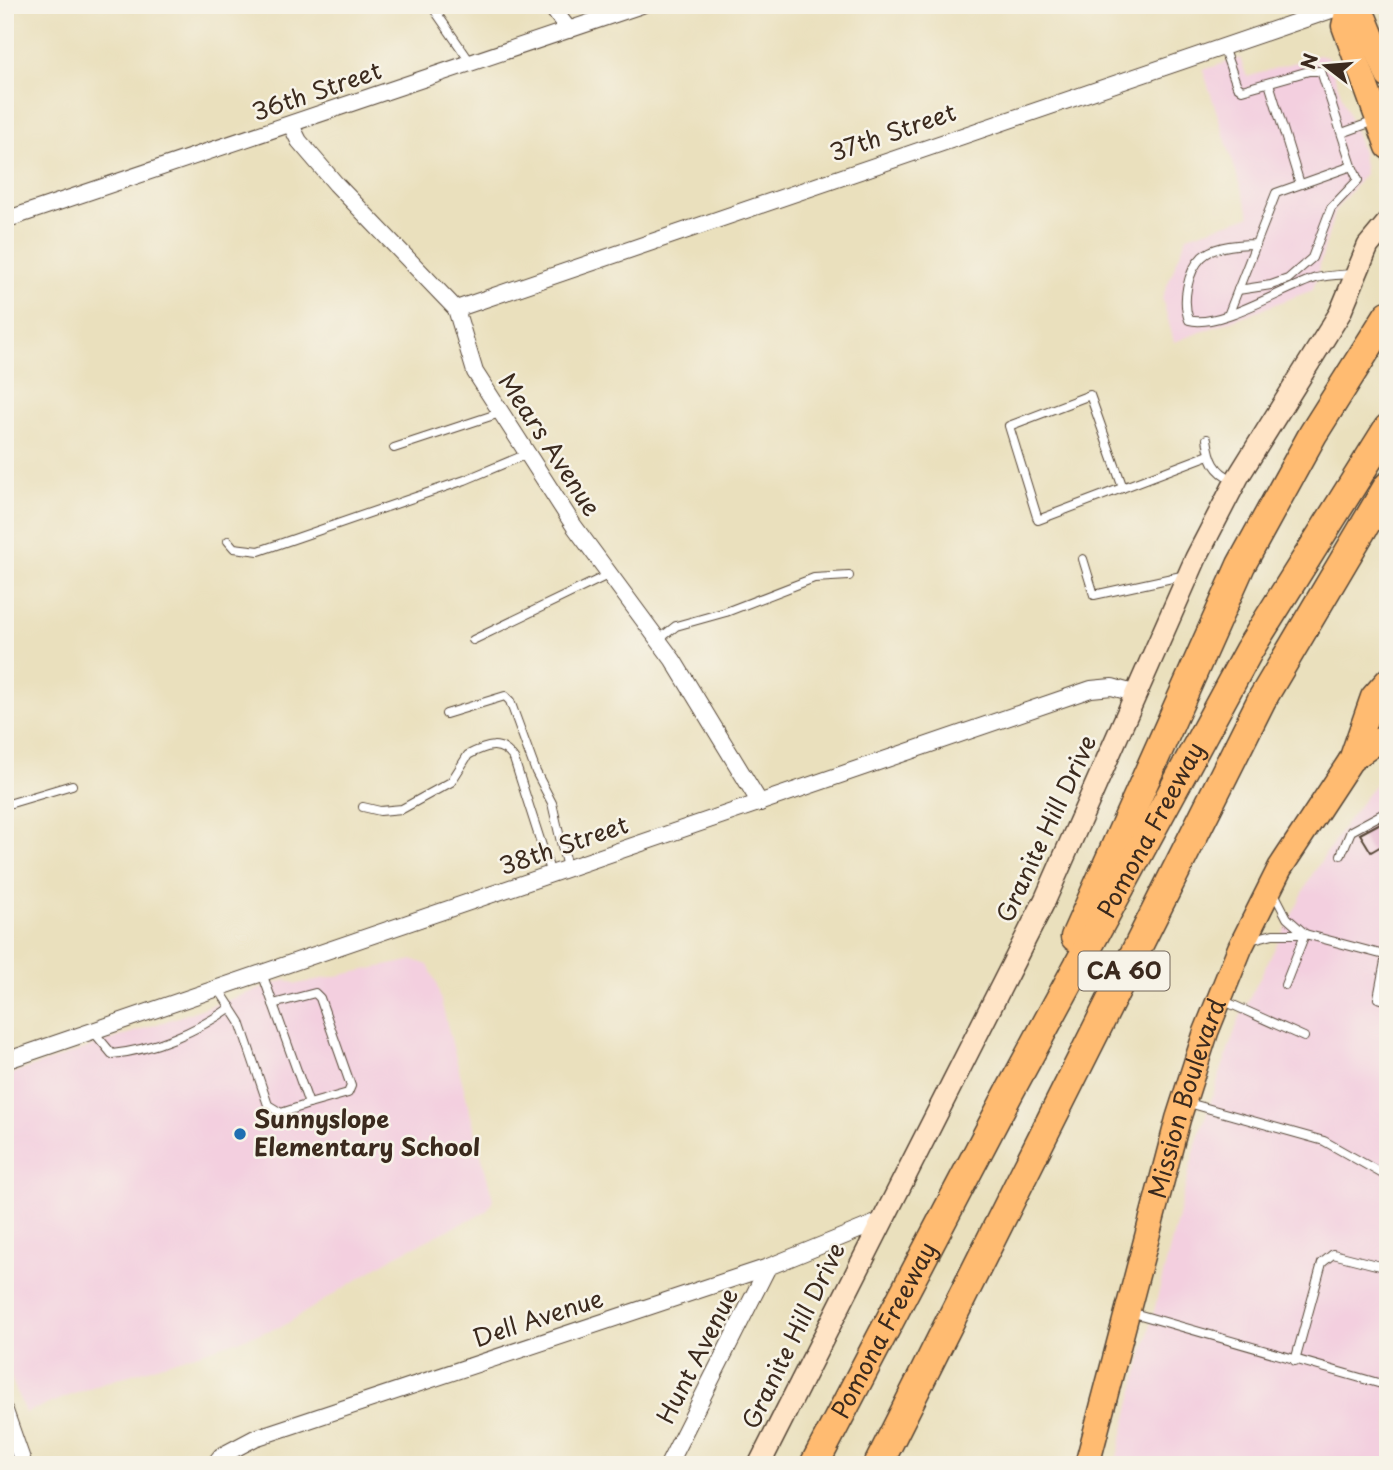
<svg xmlns="http://www.w3.org/2000/svg" width="1393" height="1470" viewBox="0 0 1393 1470" font-family="'Playpen Sans',sans-serif">
<style>
.built{fill:#f3cfdf}
.building{fill:#e5aecd}
.lines{fill:none;stroke-linecap:round;stroke-linejoin:round}
.lane-casing{stroke:#554536;stroke-width:10}
.street-casing{stroke:#554536;stroke-width:18}
.secondary-casing{stroke:#554536;stroke-width:24}
.primary-casing{stroke:#554536;stroke-width:27}
.highway-casing{stroke:#554536;stroke-width:31}
.lane{stroke:#fff;stroke-width:8}
.street{stroke:#fff;stroke-width:16}
.secondary{stroke:#ffe4c6;stroke-width:21}
.primary{stroke:#ffbb71;stroke-width:24}
.highway{stroke:#ffbb71;stroke-width:28}
.poi-dot{fill:#1f6fb2;stroke:#f7f3e8;stroke-width:2.5}
.labels{text-anchor:middle;stroke-width:5;stroke-linejoin:round;paint-order:stroke}
.shield{fill:#f7f3e8;stroke:#73665b;stroke-width:2}
.shield-label{font-size:23px;font-weight:bold;fill:#3b2a1e}
.street-label{font-size:24px;fill:#3b2a1e;stroke:#f7f3e8}
.poi-label{font-size:24px;font-weight:bold;fill:#3b2a1e;stroke:#f7f3e8;text-anchor:start}
</style>
<rect width="100%" height="100%" fill="#f7f3e8"/>
<filter id="ink" filterUnits="userSpaceOnUse"><feTurbulence type="fractalNoise" baseFrequency=".0143" numOctaves="2"/><feDisplacementMap in="SourceGraphic" scale="14" xChannelSelector="R" yChannelSelector="G"/><feConvolveMatrix kernelMatrix="1 2 1 2 8 2 1 2 1" color-interpolation-filters="sRGB"/></filter>
<filter id="wash" filterUnits="userSpaceOnUse"><feTurbulence type="fractalNoise" baseFrequency=".00686" numOctaves="4" result="noise"/><feDisplacementMap in="SourceGraphic" scale="28" xChannelSelector="R" yChannelSelector="G"/><feGaussianBlur stdDeviation="1.57" result="paint"/><feColorMatrix in="noise" values="0 0 0 0 0 0 0 0 0 0 0 0 0 0 0 0 0 1.4 0 .05"/><feComposite in="paint" operator="in"/></filter>
<g filter="url(#wash)">
<rect width="100%" height="100%" fill="#eae0bd"/>
<g class="built">
<path d="M1318,55l9,2 4,9 31,86 3,22 -30,36 -22,80 -139,52 -12,-44 25,-62 63,-20 -47,-146 37,-12 7,19z"/>
<path d="M1388,767v698h-273l82,-324 42,-122 73,-144 33,-51z"/>
<path d="M414,960l14,5 8,17 57,217 -6,12 -92,45 -112,70 -188,60 -70,27 -20,-50v-287l281,-96 11,4z"/>
</g>
<g id="blocks">
<path class="building" d="M1388,819v23l-17,10 -11,-18z"/>
</g>
</g>
<g filter="url(#ink)">
<use href="#blocks" fill-opacity="0" stroke="#554536" stroke-width="2"/>
<g class="lines">
<g class="lane-casing">
<g id="lane">
<path d="M431,5l40,58"/>
<path d="M1223,47l14,39 5,4 67,-19h12l31,95 -76,27 -20,51c-16,0 -42,2 -54,13 -15,15 -20,44 -13,63 30,9 96,-33 127,-42 12,-3 25,-3 38,-4"/>
<path d="M1269,83l31,101"/>
<path d="M1342,133l33,-12"/>
<path d="M1238,290l33,-5 17,-6 24,-21 19,-50 27,-28 -6,-14"/>
<path d="M1229,313l27,-69"/>
<path d="M1207,439c3,20 7,33 27,41"/>
<path d="M394,448l106,-35"/>
<path d="M1123,488l-33,-93 -81,31 29,94 171,-65"/>
<path d="M228,541l6,7 25,3 206,-71 62,-26"/>
<path d="M1083,559l11,36 92,-20"/>
<path d="M473,640l137,-66"/>
<path d="M658,640l18,-14 50,-14 88,-34 35,-2"/>
<path d="M446,714l59,-18 5,5 26,71 16,31 15,65"/>
<path d="M5,805l67,-20"/>
<path d="M363,807l17,4 22,-2 49,-27 17,-27c19,-10 33,-15 46,4l37,115"/>
<path d="M1341,855l10,-24 37,-20"/>
<path d="M1250,940l23,-6h32l-18,-16 -14,-27"/>
<path d="M1386,956l-8,42 10,3"/>
<path d="M1285,985l20,-51 83,22"/>
<path d="M218,988l22,34 28,83 13,8 28,-9 -47,-131"/>
<path d="M1222,1000l82,37"/>
<path d="M273,1004l42,-11 5,5 31,88 -3,7 -39,11"/>
<path d="M93,1031l19,23c41,-4 86,-23 119,-47"/>
<path d="M1185,1102l139,39 64,36"/>
<path d="M1130,1312l255,73"/>
<path d="M1295,1361l27,-98 11,-9 55,14"/>
</g>
</g>
<g class="street-casing">
<g id="street">
<path d="M550,5l19,25"/>
<path d="M291,125l8,16 37,43 120,125 19,63 99,154 99,134 87,143"/>
<path d="M5,220l637,-215"/>
<path d="M456,309l890,-304"/>
<path d="M5,1061l1086,-372 21,-2 25,7"/>
<path d="M5,1411l19,54"/>
<path d="M214,1465l7,-9 34,-18 513,-171 113,-46"/>
<path d="M668,1465l100,-198"/>
</g>
</g>
<g class="secondary-casing">
<path id="secondary" d="M759,1465l286,-565 151,-342 42,-81 102,-164 28,-67 20,-24"/>
</g>
<g class="primary-casing">
<g id="primary">
<path d="M1349,5l-5,21 44,121"/>
<path d="M1350,5l15,14 23,57"/>
<path d="M1351,760l37,-26"/>
<path id="s1" d="M1087,1465l91,-346 28,-87 34,-84 40,-80 71,-108 22,-63 15,-17"/>
</g>
</g>
<g class="highway-casing">
<g id="highway">
<path d="M1075,937l166,-372 72,-131 75,-119"/>
<path id="s2" d="M814,1465l196,-374 239,-441 139,-222"/>
<path d="M878,1465l384,-766 126,-213"/>
</g>
</g>
<use href="#lane" class="lane"/>
<use href="#street" class="street"/>
<use href="#secondary" class="secondary"/>
<use href="#primary" class="primary"/>
<use href="#highway" class="highway"/>
</g>
</g>
<circle class="poi-dot" cx="240" cy="1134" r="7"/>
<g class="labels">
<rect class="shield" x="1078.5" y="951.5" width="91" height="39" rx="5"/>
<g class="shield-label">
<text x="1124" y="979">CA 60</text>
</g>
<g class="street-label">
<text transform="translate(317 92) rotate(-19)" y="8">36th Street</text>
<text transform="translate(893 133) rotate(-19)" y="8">37th Street</text>
<text transform="translate(549 445) rotate(57)" y="8">Mears Avenue</text>
<text transform="translate(1047 829) rotate(-65)" y="8">Granite Hill Drive</text>
<text dy="8" stroke="none"><textPath href="#s2" startOffset="719">Pomona Freeway</textPath></text>
<text transform="translate(564 846) rotate(-19)" y="8">38th Street</text>
<text dy="8" stroke="none"><textPath href="#s1" startOffset="380">Mission Boulevard</textPath></text>
<text transform="translate(538 1319) rotate(-18)" y="8">Dell Avenue</text>
<text dy="8" stroke="none"><textPath href="#s2" startOffset="152">Pomona Freeway</textPath></text>
<text transform="translate(794 1336) rotate(-64)" y="8">Granite Hill Drive</text>
<text transform="translate(698 1356) rotate(-63)" y="8">Hunt Avenue</text>
</g>
<g class="poi-label">
<text x="254" y="1128">Sunnyslope<tspan x="254" dy="28">Elementary School</tspan></text>
</g>
</g>
<rect width="1393" height="1470" fill="none" stroke="#f7f3e8" stroke-width="28"/>
<g transform="translate(1326 66) rotate(286)" stroke="#f7f3e8" stroke-width="5" paint-order="stroke">
<path d="M0-5L12 26L0 18L-12 26Z" fill="#3b2a1e"/>
<text y="-10" font-size="19" font-weight="bold" text-anchor="middle" fill="#3b2a1e">N</text>
</g>
</svg>
